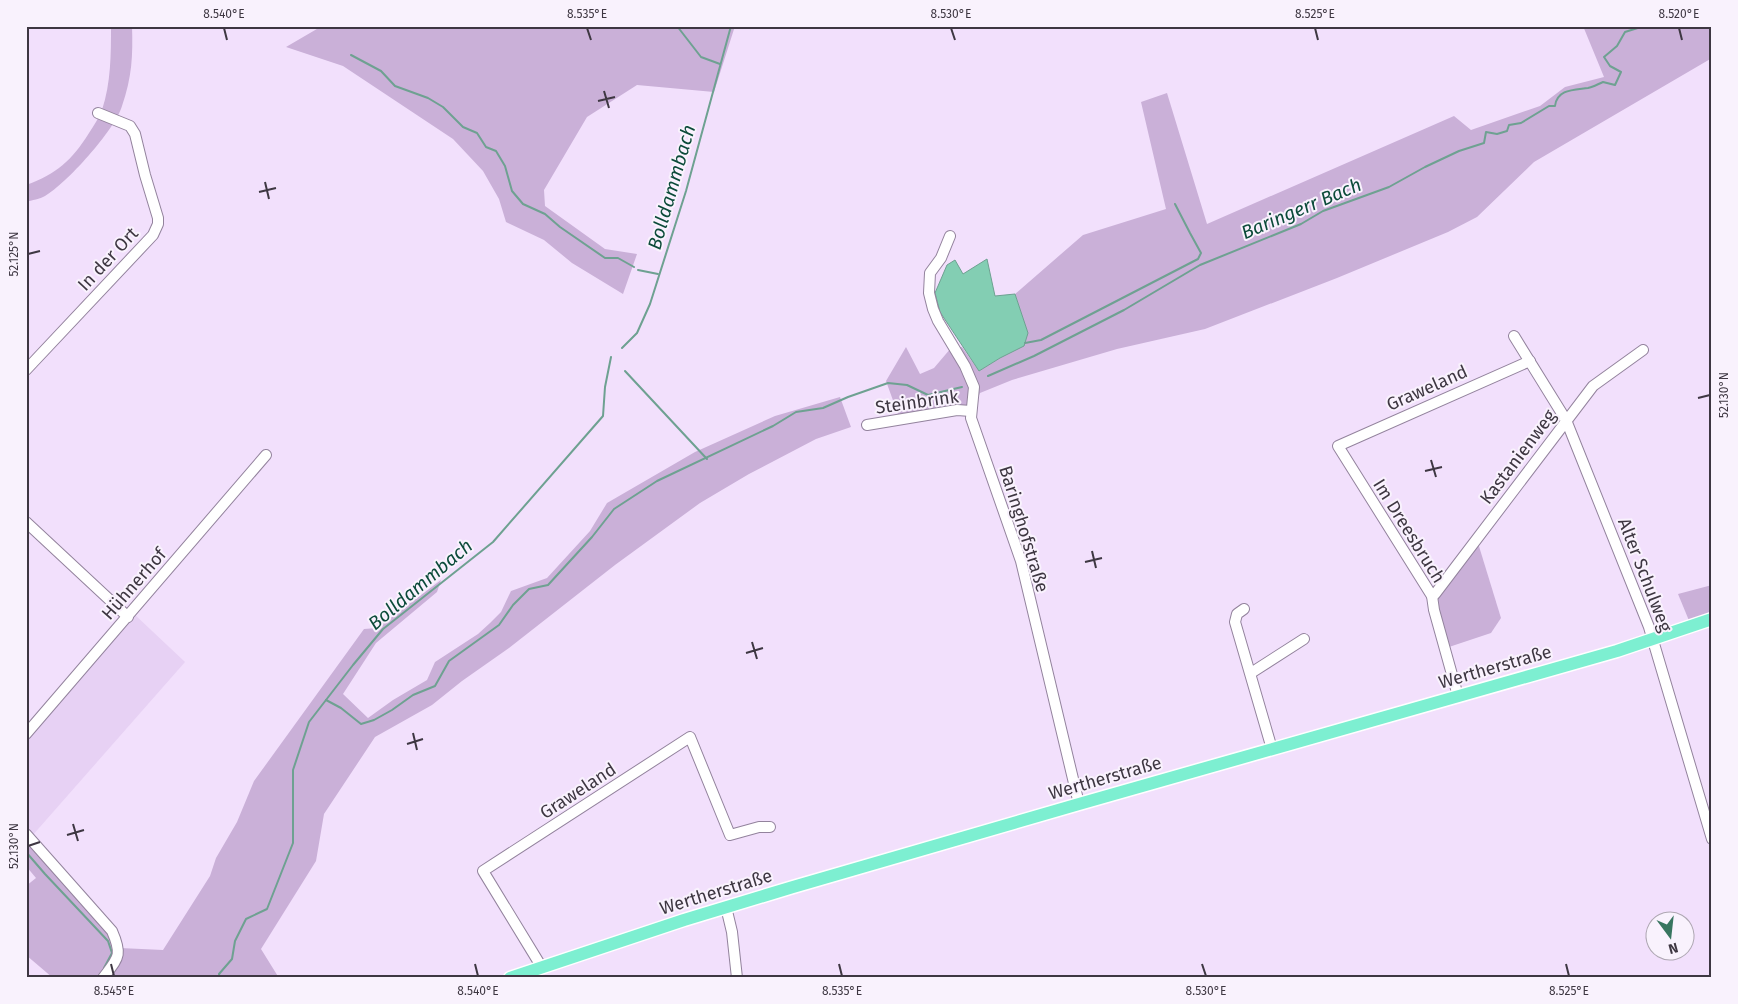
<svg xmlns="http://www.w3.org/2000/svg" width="1738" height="1004" viewBox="0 0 1738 1004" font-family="'Fira Sans',sans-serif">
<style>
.built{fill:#e7d1f4}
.green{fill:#cab0d8}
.water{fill:#83ceb3;stroke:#6ea191}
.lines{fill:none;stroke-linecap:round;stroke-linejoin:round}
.stream{stroke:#6ea191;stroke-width:2}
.minor-casing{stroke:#93839d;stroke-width:12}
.major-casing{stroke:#fff;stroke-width:15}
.minor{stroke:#fff;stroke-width:10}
.major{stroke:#7defd1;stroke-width:12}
.ticks{fill:none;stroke:#3e3742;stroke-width:2}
.labels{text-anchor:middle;stroke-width:4;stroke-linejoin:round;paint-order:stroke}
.street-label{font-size:18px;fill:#3e3742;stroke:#f9f2fd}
.water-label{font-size:19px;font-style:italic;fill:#0c4b3a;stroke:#f9f2fd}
.neatline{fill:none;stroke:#3e3742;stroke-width:2}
.ticks-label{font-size:12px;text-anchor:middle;fill:#3e3742}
</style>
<rect width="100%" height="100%" fill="#f2e0fc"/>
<path class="built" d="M134,614l51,48 -153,174 -6,-7v-92z"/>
<g class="green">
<path d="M111,26h21c1,30 0,51 -10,80 -7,24 -56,78 -77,90 -5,3 -13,4 -19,6v-17c31,-11 46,-25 63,-52 5,-8 10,-15 13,-23 9,-27 9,-56 9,-84z"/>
<path d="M322,26h413l-21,66 -77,-7 -50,32 -43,73 1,16 60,43 32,5 -14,40 -51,-31 -28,-23 -38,-18 -7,-23 -16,-28 -30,-32 -110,-73 -57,-19z"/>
<path d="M1583,26h129v32l-178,104 -57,55 -29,15 -111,46 -132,51 -88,20 -105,31 -32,13 -5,12 -76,12 -13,-36 20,-34 14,27 14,-6 17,-20 11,-1 17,24 21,-13 27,-25 -12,-39 68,-59 83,-26 -25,-107 26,-9 40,131 247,-108 17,14 69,-24 25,-19 39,-10z"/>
<path d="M840,397l11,30 -35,12 -67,35 -49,29 -85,62 -106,83 -47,33 -30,24 -57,32 -51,77 -8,47 -55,88 18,29h-226l-27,-23v-69l10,-8 -10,-12v-28l94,110 43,2 47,-74 6,-18 21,-36 17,-41 110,-152 13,-1 64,-48 -4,12 -61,51 -33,51 25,24 25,-18 34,-20 8,-18 43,-28 12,-11 11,-11 10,-21 36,-13 43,-47 17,-28 88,-51 80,-36z"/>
<path d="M1478,543l23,75 -10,15 -45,15 -10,-45 1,-5z"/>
<path d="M1712,585v30l-22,8 -12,-29z"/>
</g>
<path class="water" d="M987,259l8,37 20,-2 13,39 -4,13 -24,12 -21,13 -39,-59 -5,-19 12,-28 8,-5 8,14z"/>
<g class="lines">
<g class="stream">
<path d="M677,26l24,31 19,7"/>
<path d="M351,55l30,16 14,15 33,12 15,9 20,20 14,6 9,14 10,4 9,15 7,25 11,13 22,10 15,13 45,31h13l16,9"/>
<path d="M638,270l20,4"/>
<path d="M1025,343l16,-3 157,-81 3,-6 -11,-20 -15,-29"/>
<path d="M622,348l15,-15 13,-29 36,-113 45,-165"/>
<path d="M625,371l82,88"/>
<path d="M988,376l46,-20 90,-46 76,-45 101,-41 22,-13 66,-24 36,-20 34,-16 25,-8 2,-11 11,2 10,-3 2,-6 12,-2 28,-17h6c2,-17 19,-16 33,-18 5,-1 10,-4 15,-6l12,3 6,-13 -11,-6 -6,-9 13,-11 8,-14 19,-6"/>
<path d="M326,700l15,8 20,16 13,-4 18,-10 21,-15 22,-9 14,-25 50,-36 14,-20 16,-16 19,-4 44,-48 22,-28 43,-28 116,-55 23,-14 27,-4 25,-11 40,-14 19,2 21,10 34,-8"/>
<path d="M26,852l19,22 63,67 4,12 -8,15"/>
<path d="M220,978l-1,-4 13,-15 3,-18 11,-22 21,-10 26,-66v-73l16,-48 44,-57 30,-36 110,-87 110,-126 2,-29 6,-30"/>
</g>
<g class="minor-casing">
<g id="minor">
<path d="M950,236l-9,22 -11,15 -1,20 4,16 5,12 27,45 9,21 -3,31 50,143 58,243"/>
<path d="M1514,336l52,84 83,207 63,212"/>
<path d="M26,370l127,-135 5,-11v-6l-13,-43 -10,-41 -5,-8 -32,-13"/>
<path d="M867,425l90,-15 14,1"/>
<path d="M26,522l102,95"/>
<path d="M1432,596l3,-2 158,-208 50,-36"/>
<path d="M1244,609l-7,5 -2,8 37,127"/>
<path d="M1251,673l53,-34"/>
<path d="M1458,696l-24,-86 -2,-14 -94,-150 192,-85"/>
<path d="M26,734l240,-279"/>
<path d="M26,834l86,97c11,25 6,27 -9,47"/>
<path d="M726,907l6,25 5,46"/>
<path d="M541,966l-58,-95 207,-134 40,98 29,-8h11"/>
</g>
</g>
<g class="major-casing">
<path id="major" d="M510,978l174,-58 109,-33 286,-83 538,-153 95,-32"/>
</g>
<use href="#minor" class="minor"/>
<use href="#major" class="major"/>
</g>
<path class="ticks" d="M224,28l3,12M587,28l4,12M951,28l4,12M1315,28l3,12M1679,28l3,12M604,91l5,17M598,101l17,-4M265,182l4,17M259,192l17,-4M28,254l12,-3M1698,398l12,-3M1431,460l5,17M1425,471l17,-4M1092,551l4,17M1085,562l17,-4M752,642l5,17M746,653l17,-5M413,733l4,17M407,744l16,-5M73,824l5,17M67,835l17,-5M28,846l12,-4M111,964l3,12M475,964l3,12M839,964l3,12M1202,964l4,12M1566,964l3,12"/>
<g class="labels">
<g class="street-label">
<text transform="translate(108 259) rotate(-47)" y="6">In der Ort</text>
<text transform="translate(1427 388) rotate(-24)" y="6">Graweland</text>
<text transform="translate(917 402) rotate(-8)" y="6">Steinbrink</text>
<text transform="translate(1518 457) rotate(-53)" y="6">Kastanienweg</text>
<text transform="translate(1024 529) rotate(73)" y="6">Baringhofstraße</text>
<text transform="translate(1409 531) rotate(58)" y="6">Im Dreesbruch</text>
<text transform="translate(1645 575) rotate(69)" y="6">Alter Schulweg</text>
<text transform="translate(134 584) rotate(-49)" y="6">Hühnerhof</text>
<text transform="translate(1495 667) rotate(-16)" y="6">Wertherstraße</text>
<text transform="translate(1105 778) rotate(-16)" y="6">Wertherstraße</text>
<text transform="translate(578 791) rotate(-33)" y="6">Graweland</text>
<text transform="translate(716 892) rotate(-17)" y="6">Wertherstraße</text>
</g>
<g class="water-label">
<text transform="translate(671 187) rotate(-74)" y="7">Bolldammbach</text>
<text transform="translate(1301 208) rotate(-23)" y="7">Baringerr Bach</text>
<text transform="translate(420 584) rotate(-40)" y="7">Bolldammbach</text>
</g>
</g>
<rect width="1738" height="1004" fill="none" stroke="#f9f2fd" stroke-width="55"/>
<g transform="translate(1670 936) rotate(165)"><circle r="24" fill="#f9f2fd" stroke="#aea7b2"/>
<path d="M0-4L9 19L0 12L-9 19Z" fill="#387560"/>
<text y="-8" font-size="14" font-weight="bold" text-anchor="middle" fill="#3e3742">N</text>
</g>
<rect x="28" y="28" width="1682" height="948" class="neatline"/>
<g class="ticks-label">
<text x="224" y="18">8.540°E</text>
<text x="587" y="18">8.535°E</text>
<text x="951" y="18">8.530°E</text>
<text x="1315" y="18">8.525°E</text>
<text x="1679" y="18">8.520°E</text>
<text transform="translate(14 254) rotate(-90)" y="4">52.125°N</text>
<text transform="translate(1724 395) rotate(-90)" y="4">52.130°N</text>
<text transform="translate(14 846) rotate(-90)" y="4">52.130°N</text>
<text x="114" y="995">8.545°E</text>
<text x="478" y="995">8.540°E</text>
<text x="842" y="995">8.535°E</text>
<text x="1206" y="995">8.530°E</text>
<text x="1569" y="995">8.525°E</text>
</g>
</svg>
